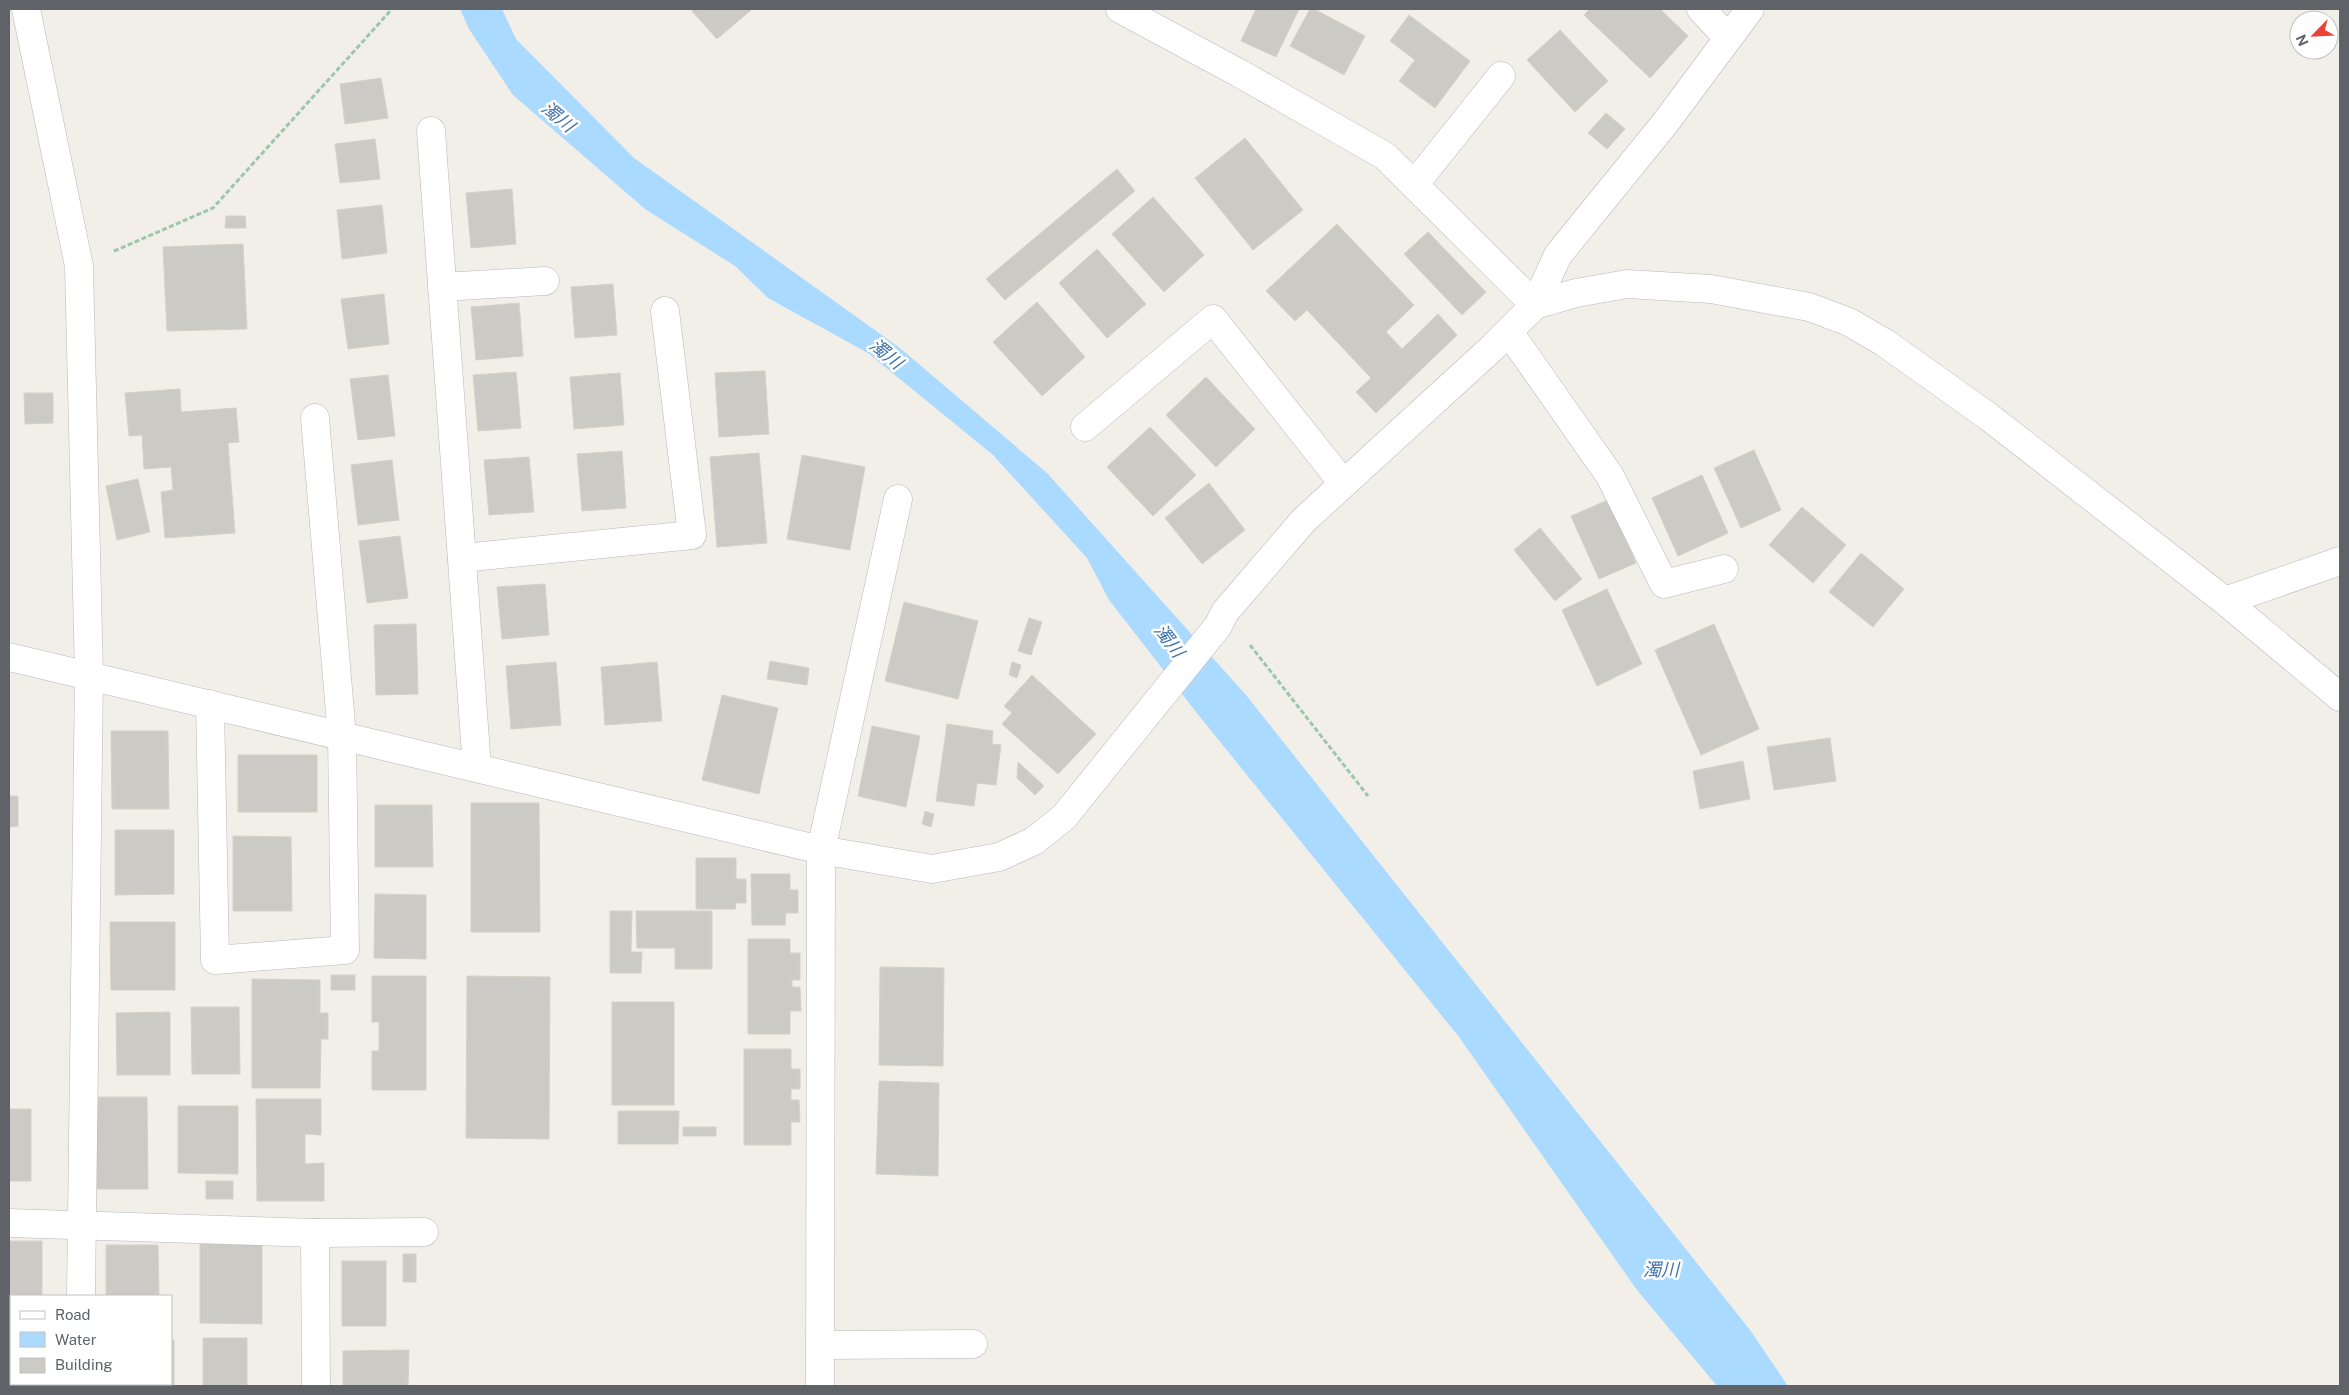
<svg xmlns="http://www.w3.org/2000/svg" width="2349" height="1395" viewBox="0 0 2349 1395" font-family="'Public Sans','Noto Sans JP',sans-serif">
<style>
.water{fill:#aadaff}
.building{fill:#cccac5;stroke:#d6d1c6}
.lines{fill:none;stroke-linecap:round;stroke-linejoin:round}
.minor-casing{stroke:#b5b8bc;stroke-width:29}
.path{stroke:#9cc7a9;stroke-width:3;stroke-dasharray:5 2.5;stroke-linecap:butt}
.minor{stroke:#fff;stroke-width:28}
.labels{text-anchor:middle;stroke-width:5;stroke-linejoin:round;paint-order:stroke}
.water-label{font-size:18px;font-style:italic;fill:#4174aa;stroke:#fff}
</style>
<rect width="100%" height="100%" fill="#f1efe8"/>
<path class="water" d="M460,9h42l14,30 118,119 266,190 147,125 199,222 504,635 38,56h-71l-80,-96 -178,-253 -259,-320 -91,-117 -22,-42 -94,-103 -125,-102 -100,-55 -33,-32 -90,-57 -132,-114 -44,-66z"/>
<g class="building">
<path d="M695,9h57l-35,30 -25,-28z"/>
<path d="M1256,9h43l-23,48 -35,-16z"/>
<path d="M1310,9h4l51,27 -21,39 -54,-29z"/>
<path d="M1590,9h70l28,27 -38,42 -66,-63z"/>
<path d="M1409,15l61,46 -35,47 -36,-27 16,-21 -25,-19z"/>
<path d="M1560,30l48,51 -33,31 -48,-52z"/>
<path d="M381,78l7,40 -43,6 -5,-40z"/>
<path d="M1606,113l19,16 -18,20 -19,-16z"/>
<path d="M1245,138l58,72 -50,40 -58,-72z"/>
<path d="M375,139l5,40 -40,4 -5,-39z"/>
<path d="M1117,169l18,22 -130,109 -19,-21z"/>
<path d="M512,189l4,55 -45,4 -5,-55z"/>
<path d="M1153,197l51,58 -40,37 -52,-58z"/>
<path d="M382,205l5,48 -45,6 -5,-49z"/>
<path d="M226,216h19l1,12h-21z"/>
<path d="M1337,224l77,81 -28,27 16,17 36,-35 19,21 -81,78 -20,-21 15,-14 -64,-68 -12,11 -29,-30z"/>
<path d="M1428,232l58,60 -24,23 -58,-61z"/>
<path d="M243,244l4,85 -80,2 -4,-84z"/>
<path d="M1097,249l49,55 -39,34 -48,-55z"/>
<path d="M613,284l4,51 -42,3 -4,-51z"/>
<path d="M384,294l5,50 -41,5 -7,-50z"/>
<path d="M1037,302l48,55 -43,39 -49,-54z"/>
<path d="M519,303l4,53 -47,4 -5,-53z"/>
<path d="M765,371l4,63 -50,3 -4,-64z"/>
<path d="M516,372l5,56 -43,3 -5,-56z"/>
<path d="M620,373l4,52 -50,4 -4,-52z"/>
<path d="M388,375l7,61 -37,4 -8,-61z"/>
<path d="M1206,377l49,52 -39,38 -50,-52z"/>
<path d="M180,389l1,23 55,-4 3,34 -11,1 7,90 -70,5 -4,-46 12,-2 -2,-23 -27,2 -2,-34 -13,1 -4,-43z"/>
<path d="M24,393h29v30l-28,1z"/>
<path d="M1150,427l46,48 -43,41 -46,-49z"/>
<path d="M1754,450l27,60 -40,18 -27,-60z"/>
<path d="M622,451l4,57 -44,3 -5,-57z"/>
<path d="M759,453l8,90 -50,4 -7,-90z"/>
<path d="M802,455l63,12 -15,83 -63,-11z"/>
<path d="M529,457l5,55 -45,3 -5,-55z"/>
<path d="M392,460l7,60 -41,5 -7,-60z"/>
<path d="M1702,475l26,58 -50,23 -26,-58z"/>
<path d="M138,479l12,53 -33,8 -11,-54z"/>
<path d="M1209,483l36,47 -43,34 -37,-46z"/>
<path d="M1608,500l28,63 -37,16 -28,-63z"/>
<path d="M1802,507l44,38 -33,38 -44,-38z"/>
<path d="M1540,528l42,51 -27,22 -41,-51z"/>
<path d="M400,536l8,62 -41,5 -8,-62z"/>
<path d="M1861,553l43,36 -31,38 -44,-35z"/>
<path d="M545,584l4,51 -47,4 -5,-52z"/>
<path d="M1607,589l35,75 -45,22 -35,-76z"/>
<path d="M904,602l74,19 -20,78 -73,-18z"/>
<path d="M1029,618l13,4 -11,33 -13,-4z"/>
<path d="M416,624l2,70 -42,1 -2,-70z"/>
<path d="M1714,624l45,105 -58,26 -46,-105z"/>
<path d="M770,661l39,7 -2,17 -40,-6z"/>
<path d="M556,662l5,63 -50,4 -5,-63z"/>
<path d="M657,662l5,59 -57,4 -4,-58z"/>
<path d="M1012,662l9,3 -4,13 -8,-3z"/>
<path d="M1032,675l64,59 -38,40 -56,-50 10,-11 -8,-7z"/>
<path d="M722,695l56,13 -19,86 -57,-14z"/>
<path d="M947,724l46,7 -1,13 9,1 -5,40 -19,-2 -3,23 -38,-5z"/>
<path d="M872,726l48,10 -14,71 -48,-11z"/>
<path d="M111,731h57l1,78h-57z"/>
<path d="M1830,738l6,43 -62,9 -7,-43z"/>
<rect x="238" y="755" width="79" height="57"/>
<path d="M1743,761l7,38 -50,10 -7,-38z"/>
<path d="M1018,762l26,24 -9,9 -18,-17z"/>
<path d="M9,796h9v30l-9,1z"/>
<path d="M471,803h68l1,129h-69z"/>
<path d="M375,805h57l1,62h-58z"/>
<path d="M925,811l9,3 -3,13 -9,-3z"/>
<path d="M115,830h59v64l-59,1z"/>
<path d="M233,836l58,1 1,74h-59z"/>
<path d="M696,858h40v21h10v24h-11l1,6h-40z"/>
<path d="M751,874h39v16h8v23h-12l-1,12h-33z"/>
<path d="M375,894l51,1v64l-52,-1z"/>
<path d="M610,911h22l-1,41h11l-1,21h-31z"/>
<path d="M636,911h76v58h-37v-21h-38z"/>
<path d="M110,922h65v68h-64z"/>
<path d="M748,939h42v14h10v27h-8v7h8l1,24h-11v23h-42z"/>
<path d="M880,967l64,1 -1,98 -64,-1z"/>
<rect x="331" y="975" width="24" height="15"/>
<path d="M372,976h54v114h-54v-39h7v-29h-7z"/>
<path d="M467,976l83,1 -1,162 -83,-1z"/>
<path d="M252,979l68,1v33h8v26h-7l-1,49h-68z"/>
<rect x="612" y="1002" width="62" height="103"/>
<path d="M191,1007h48l1,67h-48z"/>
<path d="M170,1012v63h-53l-1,-62z"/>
<path d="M744,1049h47v20h9v20h-9v11h8l1,22h-9v23h-47z"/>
<path d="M879,1081l60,2 -1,93 -62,-2z"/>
<path d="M93,1097h54l1,92h-55z"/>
<path d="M256,1099h65v36l-16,-1v30l19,-1v38h-67z"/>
<path d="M178,1106h60v68l-60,-1z"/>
<rect x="9" y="1109" width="22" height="72"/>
<path d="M618,1111h61l-1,33h-60z"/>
<rect x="683" y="1127" width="33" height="9"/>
<rect x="206" y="1181" width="27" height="18"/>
<path d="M9,1241h33v55h-31v31h-2z"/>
<path d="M200,1244h62v80l-62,-1z"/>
<path d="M106,1245h52l1,51h-53z"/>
<rect x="403" y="1254" width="13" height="28"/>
<rect x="342" y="1261" width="44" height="65"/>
<path d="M9,1336h2v48l23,1h-25z"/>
<rect x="203" y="1338" width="44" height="48"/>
<path d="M171,1340h3v46h-67v-2h64z"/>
<path d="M409,1350l-1,36h-65v-35z"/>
</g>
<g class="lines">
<g class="minor-casing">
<g id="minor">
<path d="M26,9l53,257 10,409 -8,621"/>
<path d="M1120,9l119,64 146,83 150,149 23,-50 108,-133 84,-113"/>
<path d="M1701,9l27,29"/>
<path d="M431,131l46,637"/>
<path d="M1414,185l87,-109"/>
<path d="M442,287l103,-6"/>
<path d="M1509,332l101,144 54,108 60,-15"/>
<path d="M1085,427l128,-108 130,164"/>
<path d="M462,558l230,-23 -27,-224"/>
<path d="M2225,601l115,-40"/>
<path d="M9,657l812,193 111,19 67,-12 35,-16 30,-24 154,-191 7,-14 79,-92 187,-171 44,-44 41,-12 51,-9 84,5 98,18 40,15 36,21 104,74 236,184 115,96"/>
<path d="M210,704l5,256 130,-10 -3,-214 -27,-318"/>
<path d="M9,1223l306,10 109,-1"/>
<path d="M315,1233l1,153"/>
<path d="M820,1345l153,-1"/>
<path d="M82,1384v2"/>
<path d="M820,1386l1,-536 77,-351"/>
</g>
</g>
<g class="path">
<path d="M114,251l99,-43 179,-199"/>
<path d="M1250,645l118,151"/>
</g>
<use href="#minor" class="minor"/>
</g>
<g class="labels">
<g class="water-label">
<text transform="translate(558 117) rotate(40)" y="6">濁川</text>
<text transform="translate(886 354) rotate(39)" y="6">濁川</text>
<text transform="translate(1169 641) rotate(53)" y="6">濁川</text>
<text x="1661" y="1276">濁川</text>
</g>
</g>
<rect width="2349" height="1395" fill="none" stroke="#5f6368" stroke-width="20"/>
<rect x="10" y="1295" width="162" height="90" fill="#ffffff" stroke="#bfc1c3"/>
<rect x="20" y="1311" width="25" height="8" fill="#ffffff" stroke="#bfc1c3"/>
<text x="55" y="1320" font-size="15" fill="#5f6368">Road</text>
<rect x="20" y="1332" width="25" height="15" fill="#aadaff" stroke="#bfc1c3"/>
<text x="55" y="1345" font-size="15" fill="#5f6368">Water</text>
<rect x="20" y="1358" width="25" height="15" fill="#cccac5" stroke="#bfc1c3"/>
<text x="55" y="1370" font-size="15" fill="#5f6368">Building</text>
<g transform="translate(2314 35) rotate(246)"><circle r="24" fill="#ffffff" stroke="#bfc1c3"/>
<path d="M0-4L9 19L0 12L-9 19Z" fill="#ea4335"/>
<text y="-8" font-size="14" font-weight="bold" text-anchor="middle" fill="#5f6368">N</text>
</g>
</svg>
